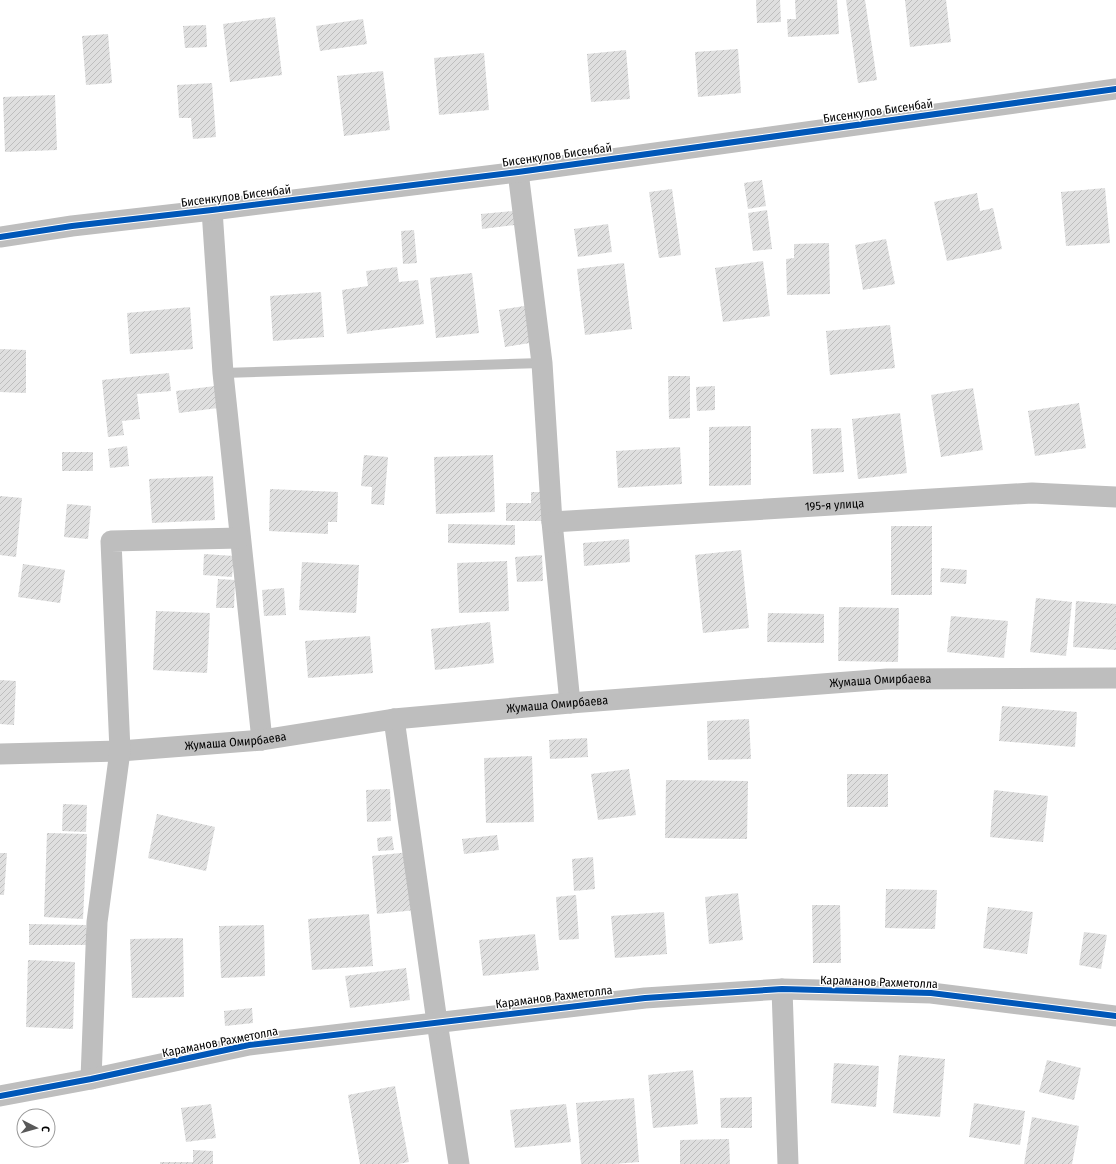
<svg xmlns="http://www.w3.org/2000/svg" width="1116" height="1164" viewBox="0 0 1116 1164" font-family="'Fira Sans Condensed',sans-serif">
<style>
.building{fill:url(#building-hatch)}
.lines{fill:none;stroke-linecap:round;stroke-linejoin:round}
.service{stroke:#bebebe;stroke-width:10}
.minor{stroke:#bebebe;stroke-width:21}
.cycleway-casing{stroke:#fff;stroke-width:8}
.cycleway{stroke:#0057b8;stroke-width:6}
.labels{text-anchor:middle;stroke-width:3;stroke-linejoin:round;paint-order:stroke}
.street-label{font-size:12px;fill:#000;stroke:#fff}
</style>
<defs>
<pattern id="building-hatch" width="6" height="6" patternUnits="userSpaceOnUse"><rect width="6" height="6" fill="#dfdfdf"/><path d="M-1 1l2-2M0 6l6-6M5 7l2-2" fill="none" stroke="#bebebe"/></pattern>
</defs>
<rect width="100%" height="100%" fill="#fff"/>
<g class="building">
<path d="M756,0h24l1,22 -24,1z"/>
<path d="M795,0h42l2,34 -51,3 -1,-18h9z"/>
<path d="M846,0h19l12,80 -19,3z"/>
<path d="M905,0h41l5,42 -41,5z"/>
<path d="M275,17l7,58 -52,7 -7,-58z"/>
<path d="M363,19l4,25 -47,7 -4,-25z"/>
<path d="M206,25l1,22 -22,1 -2,-22z"/>
<path d="M108,34l4,49 -26,2 -4,-49z"/>
<path d="M738,49l3,44 -43,4 -3,-45z"/>
<path d="M626,50l4,49 -39,3 -4,-48z"/>
<path d="M484,53l5,57 -50,5 -5,-57z"/>
<path d="M383,71l7,59 -46,6 -7,-60z"/>
<path d="M212,83l4,54 -23,2 -2,-21h-12l-2,-33z"/>
<path d="M55,95l2,55 -52,2 -2,-55z"/>
<path d="M762,180l4,26 -18,3 -4,-26z"/>
<path d="M1105,188l5,55 -44,3 -5,-54z"/>
<path d="M672,189l9,66 -22,3 -10,-66z"/>
<path d="M977,193l3,18 13,-3 9,41 -55,12 -13,-59z"/>
<path d="M767,210l5,39 -19,2 -5,-38z"/>
<path d="M514,211l1,14 -33,4 -1,-15z"/>
<path d="M608,224l4,28 -34,5 -4,-28z"/>
<path d="M414,230l3,33 -14,1 -2,-33z"/>
<path d="M886,239l9,45 -32,6 -8,-45z"/>
<path d="M829,243l1,51 -43,1 -1,-36 8,-1v-14z"/>
<path d="M763,261l7,55 -47,6 -8,-54z"/>
<path d="M624,263l8,66 -47,6 -8,-66z"/>
<path d="M397,267l2,15 19,-2 6,44 -77,10 -5,-44 26,-4 -2,-15z"/>
<path d="M472,273l7,60 -43,5 -6,-60z"/>
<path d="M321,292l3,45 -51,4 -3,-45z"/>
<path d="M531,305l5,37 -31,5 -6,-37z"/>
<path d="M190,307l3,42 -63,5 -3,-41z"/>
<path d="M890,325l5,43 -65,7 -4,-44z"/>
<path d="M0,349l26,1v43l-26,-1z"/>
<path d="M169,373l2,18 -34,3 3,25 -18,2 2,14 -16,2 -6,-57z"/>
<path d="M668,376h22v42l-21,1z"/>
<path d="M215,386l3,22 -39,5 -3,-22z"/>
<path d="M715,386v24l-18,1 -1,-24z"/>
<path d="M973,388l10,62 -42,7 -10,-62z"/>
<path d="M1079,403l7,45 -51,8 -7,-45z"/>
<path d="M900,413l7,60 -49,6 -6,-60z"/>
<path d="M751,426v59l-42,1v-59z"/>
<path d="M841,428l3,44 -31,2 -2,-45z"/>
<path d="M127,446l2,20 -19,2 -2,-19z"/>
<path d="M680,447l2,37 -64,4 -2,-37z"/>
<rect x="62" y="452" width="31" height="19"/>
<path d="M364,455l24,2 -4,48 -13,-1 1,-17 -11,-1z"/>
<path d="M493,455l2,57 -59,2 -2,-57z"/>
<path d="M213,476l2,44 -63,3 -3,-44z"/>
<path d="M270,489l68,3 -1,30h-9v12l-59,-3z"/>
<path d="M531,492h15v29h-40v-18h25z"/>
<path d="M0,496l22,2 -6,59 -16,-2z"/>
<path d="M67,504l24,2 -3,33 -24,-2z"/>
<path d="M448,524l67,1v20l-67,-2z"/>
<rect x="891" y="526" width="41" height="69"/>
<path d="M629,539l1,23 -46,4 -1,-23z"/>
<path d="M741,550l8,78 -46,5 -8,-78z"/>
<path d="M204,554l30,2 -2,21 -29,-2z"/>
<path d="M542,555l1,26 -26,1 -2,-25z"/>
<path d="M507,561l2,50 -50,2 -2,-50z"/>
<path d="M302,562l57,3 -3,48 -57,-3z"/>
<path d="M23,564l42,6 -5,33 -42,-6z"/>
<path d="M941,568l26,2 -1,14 -26,-2z"/>
<path d="M218,579l17,1 -1,28h-18z"/>
<path d="M284,588l2,27 -22,1 -2,-26z"/>
<path d="M1036,598l36,4 -6,54 -36,-4z"/>
<path d="M1076,601l40,3v46l-43,-3z"/>
<path d="M839,607l60,1 -1,54 -60,-1z"/>
<path d="M156,611l54,2 -3,60 -54,-3z"/>
<path d="M768,613l56,1v29l-57,-1z"/>
<path d="M951,616l57,5 -4,37 -57,-6z"/>
<path d="M490,622l4,41 -59,7 -4,-41z"/>
<path d="M370,636l3,37 -65,5 -3,-37z"/>
<path d="M0,680l16,1 -2,44 -14,-1z"/>
<path d="M1002,706l75,6 -2,35 -76,-6z"/>
<path d="M749,719l2,40 -43,1 -1,-39z"/>
<path d="M587,738l1,19 -38,2 -1,-19z"/>
<path d="M532,756l2,66 -48,1 -2,-65z"/>
<path d="M629,769l7,46 -38,5 -7,-46z"/>
<rect x="847" y="774" width="41" height="33"/>
<path d="M666,780l82,1 -1,58 -82,-1z"/>
<path d="M390,789l1,32 -24,1 -1,-32z"/>
<path d="M994,790l54,6 -5,46 -53,-5z"/>
<path d="M63,804l24,1 -1,27 -24,-1z"/>
<path d="M157,814l58,13 -9,44 -58,-13z"/>
<path d="M47,833l40,1 -4,85 -39,-2z"/>
<path d="M497,835l2,15 -35,4 -2,-15z"/>
<path d="M392,836l2,14 -16,1 -1,-13z"/>
<path d="M410,852l6,58 -39,4 -5,-58z"/>
<path d="M0,853h7l-3,42h-4z"/>
<path d="M593,857l2,32 -21,2 -2,-32z"/>
<path d="M886,889l51,1 -2,39 -50,-1z"/>
<path d="M738,893l5,47 -34,4 -4,-47z"/>
<path d="M576,895l3,44 -20,1 -3,-43z"/>
<path d="M812,905h28l1,58h-28z"/>
<path d="M988,907l45,5 -6,42 -44,-6z"/>
<path d="M664,912l3,42 -52,4 -4,-42z"/>
<path d="M369,914l4,52 -61,4 -4,-51z"/>
<path d="M29,924l57,1v20h-57z"/>
<path d="M264,925l1,51 -44,2 -2,-52z"/>
<path d="M1084,932l23,3 -6,34 -22,-4z"/>
<path d="M535,934l4,36 -56,6 -4,-36z"/>
<path d="M183,938l1,59 -52,1 -2,-59z"/>
<path d="M28,960l47,2 -2,67 -47,-2z"/>
<path d="M406,968l4,32 -60,8 -5,-32z"/>
<path d="M252,1008l1,15 -28,3 -1,-15z"/>
<path d="M899,1055l46,4 -5,58 -47,-4z"/>
<path d="M1047,1060l34,8 -7,32 -35,-8z"/>
<path d="M834,1063l45,3 -3,41 -45,-4z"/>
<path d="M693,1070l5,54 -45,4 -5,-53z"/>
<path d="M395,1086l14,76 -11,2h-38l-12,-69z"/>
<path d="M752,1097v31h-31l-1,-30z"/>
<path d="M634,1098l5,64 -25,2h-33l-5,-61z"/>
<path d="M974,1103l51,8 -5,34 -51,-8z"/>
<path d="M211,1104l5,34 -30,4 -5,-34z"/>
<path d="M566,1104l5,38 -56,6 -5,-38z"/>
<path d="M1032,1117l47,9 -7,38h-48z"/>
<path d="M729,1139l1,25h-50v-24z"/>
<path d="M193,1150l20,1v13h-53v-2h33z"/>
</g>
<g class="lines">
<path class="service" d="M223,373l319,-10"/>
<g class="minor">
<path d="M518,172l24,191 10,159 18,181"/>
<path d="M212,210l11,163 39,367"/>
<path d="M0,237l72,-11 140,-16 306,-38 598,-83"/>
<path id="s1" d="M552,522l480,-29 84,4"/>
<path d="M394,719l43,303 22,142"/>
<path id="s2" d="M0,754l120,-3 142,-11 132,-21 176,-16 317,-24 229,-1"/>
<path d="M782,989l6,175"/>
<path d="M91,1079l6,-157 23,-171 -9,-210 129,-3"/>
<path d="M0,1096l91,-17 158,-34 396,-47 137,-9 149,4 185,23"/>
</g>
<g class="cycleway-casing">
<g id="cycleway">
<path d="M0,237l72,-11 140,-16 306,-38 598,-83"/>
<path d="M0,1096l91,-17 158,-34 396,-47 137,-9 149,4 185,23"/>
</g>
</g>
<use href="#cycleway" class="cycleway"/>
</g>
<g class="labels">
<g class="street-label">
<text transform="translate(878 111) rotate(-8)" y="4">Бисенкулов Бисенбай</text>
<text transform="translate(557 155) rotate(-8)" y="4">Бисенкулов Бисенбай</text>
<text transform="translate(236 196) rotate(-7)" y="4">Бисенкулов Бисенбай</text>
<text dy="4" stroke="none"><textPath href="#s1" startOffset="283">195-я улица</textPath></text>
<text dy="4" stroke="none"><textPath href="#s2" startOffset="884">Жумаша Омирбаева</textPath></text>
<text dy="4" stroke="none"><textPath href="#s2" startOffset="560">Жумаша Омирбаева</textPath></text>
<text dy="4" stroke="none"><textPath href="#s2" startOffset="236">Жумаша Омирбаева</textPath></text>
<text transform="translate(879 982) rotate(2)" y="4">Караманов Рахметолла</text>
<text transform="translate(554 997) rotate(-7)" y="4">Караманов Рахметолла</text>
<text transform="translate(220 1042) rotate(-11)" y="4">Караманов Рахметолла</text>
</g>
</g>
<g transform="translate(36 1128) rotate(96)"><circle r="19" fill="#ffffff" stroke="#999999"/>
<path d="M0-3L7 15L0 10L-7 15Z" fill="#595959"/>
<text y="-6" font-size="11" font-weight="bold" text-anchor="middle" fill="#000000">С</text>
</g>
</svg>
